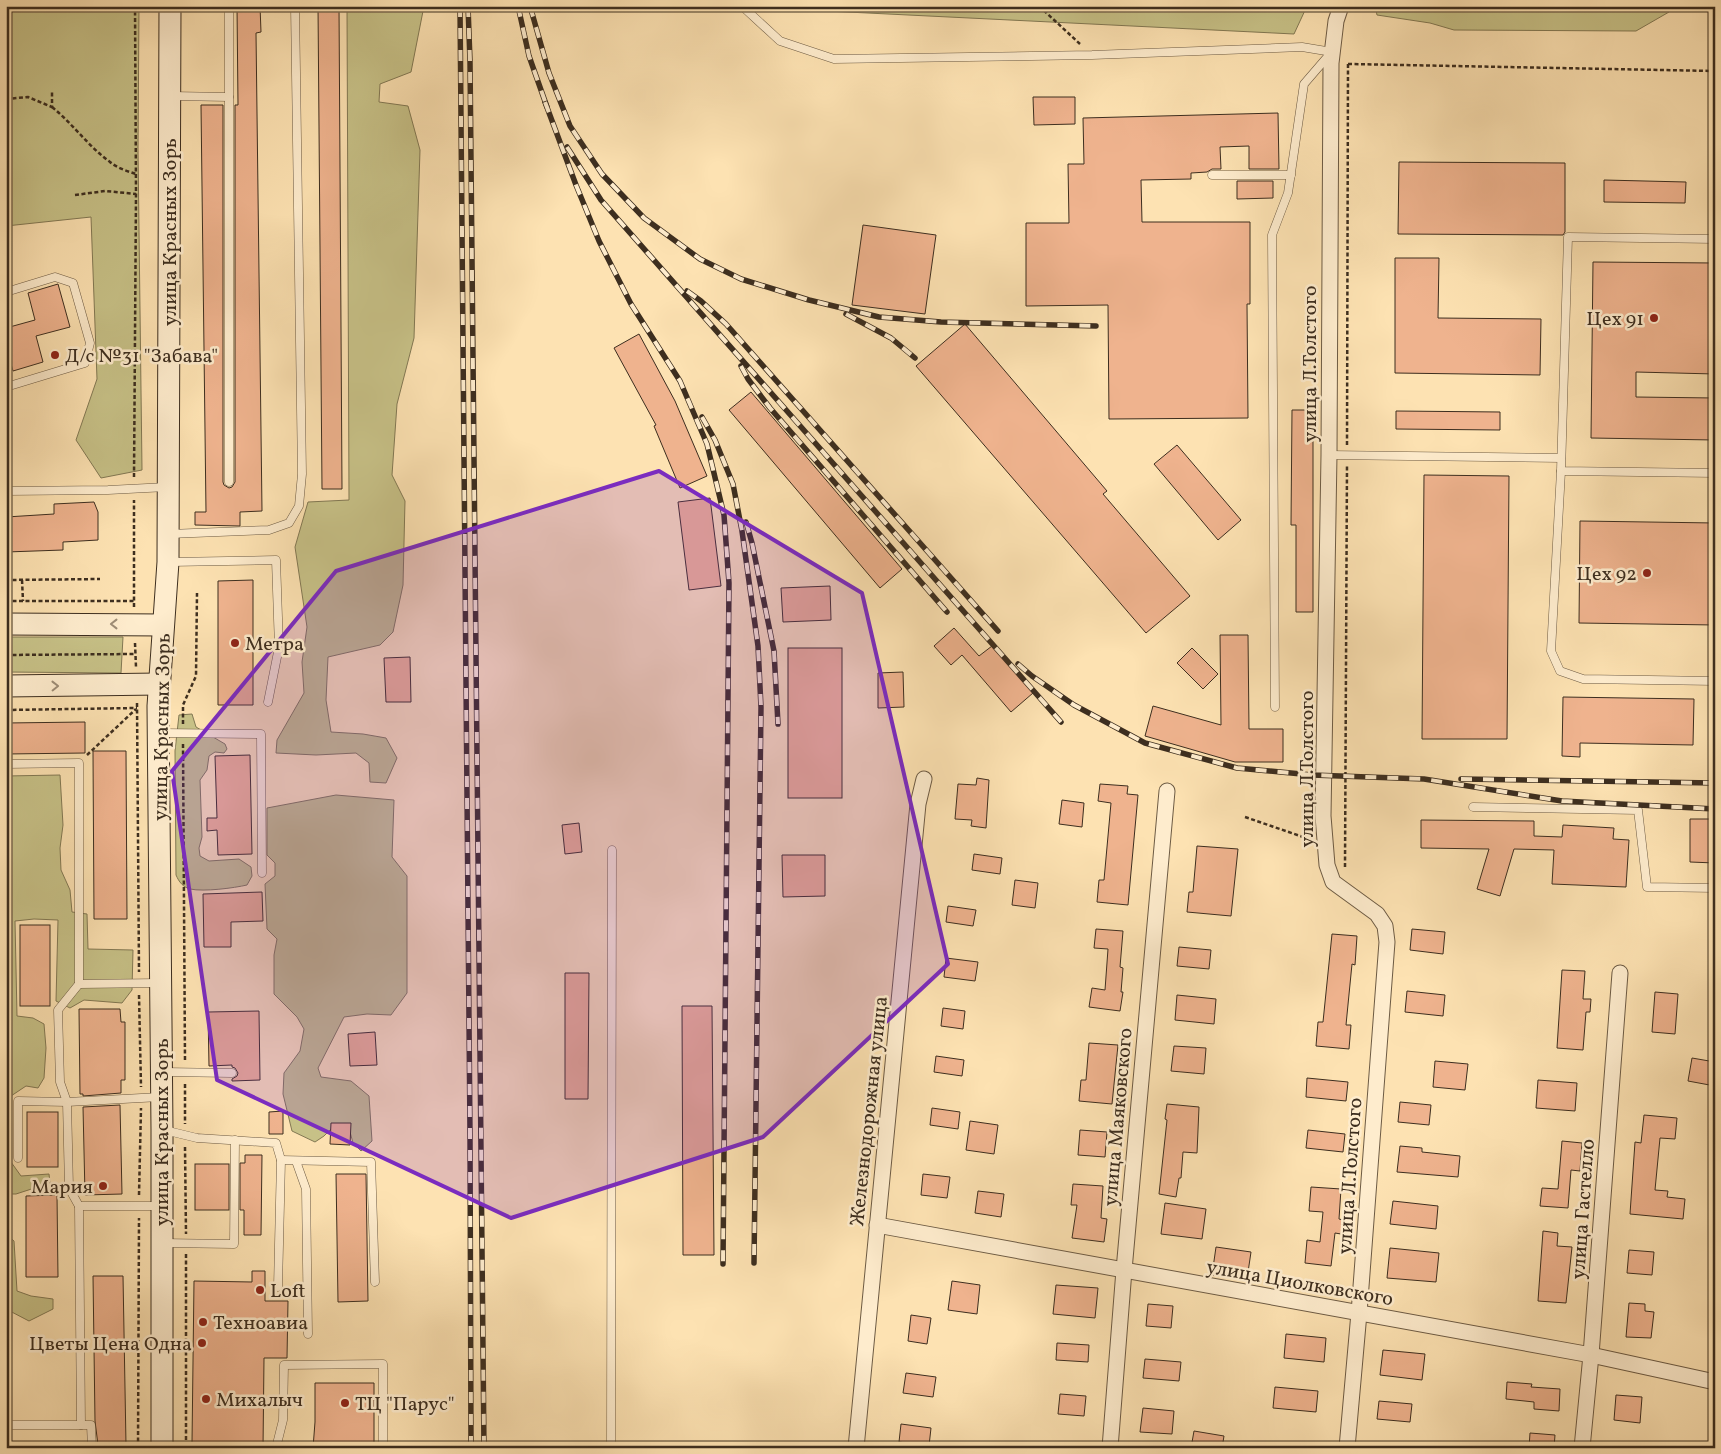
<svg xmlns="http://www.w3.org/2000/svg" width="1721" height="1454" viewBox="0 0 1721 1454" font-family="Vollkorn,serif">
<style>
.green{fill:#c7c187;stroke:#827853}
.building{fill:#efb38e;stroke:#3d2e1f}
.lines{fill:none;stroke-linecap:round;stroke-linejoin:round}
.lane-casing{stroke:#6d5b44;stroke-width:9}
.street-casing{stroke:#6d5b44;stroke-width:17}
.secondary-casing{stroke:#3d2e1f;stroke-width:23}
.path{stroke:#3d2e1f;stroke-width:2.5;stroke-dasharray:4 2.5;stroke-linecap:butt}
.lane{stroke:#feeccd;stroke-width:8}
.street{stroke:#feeccd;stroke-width:15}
.secondary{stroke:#feeccd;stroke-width:21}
.rail-casing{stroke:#3d2e1f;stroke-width:5.5}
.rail{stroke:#feeccd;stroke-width:4;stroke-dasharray:11;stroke-linecap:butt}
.oneway{stroke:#9e8d76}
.marked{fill:#7b2cbf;fill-opacity:0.2;stroke:#7b2cbf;stroke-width:4;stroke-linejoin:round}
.poi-dot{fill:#8f2418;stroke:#feeccd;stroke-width:2}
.labels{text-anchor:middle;stroke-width:5;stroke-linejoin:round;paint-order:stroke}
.street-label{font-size:20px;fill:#3d2e1f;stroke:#feeccd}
.poi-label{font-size:20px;fill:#3d2e1f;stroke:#feeccd;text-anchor:start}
</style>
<rect width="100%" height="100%" fill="#fde2b2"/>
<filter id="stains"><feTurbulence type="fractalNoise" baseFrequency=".004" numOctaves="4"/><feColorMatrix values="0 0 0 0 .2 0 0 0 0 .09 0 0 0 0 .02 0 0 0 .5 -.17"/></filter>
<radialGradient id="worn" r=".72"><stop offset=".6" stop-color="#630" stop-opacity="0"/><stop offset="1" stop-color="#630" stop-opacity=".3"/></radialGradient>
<g class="green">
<path d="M6,6h133l-1,143 4,321 -41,8 -25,-38 21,-61 -6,-162 -85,9z"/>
<path d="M347,6h77l-13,66 -31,12 -1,18 29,4 12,44 -6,188 -17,66 -5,71 13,26 -2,84 -10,47 -13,13 -52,12 -2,43 5,32 32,2 23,4 11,20 -11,25 -16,-1 -1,-19 -13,-10 -40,2 -40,-2 1,-13 27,-47 -2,-31 5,-35 -12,-80 13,-45 41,-2z"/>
<path d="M815,6h492l-13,28 -467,-23z"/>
<path d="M1375,6h295l-1,6 -33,19 -182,-1 -24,-7 -53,-8z"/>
<path d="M6,637h117l-2,36 -115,-1z"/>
<path d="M192,714l4,13 29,17 2,5 -3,4 -9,-1 -6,4 -2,14 -7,10 2,57 -3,11 1,8 9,5 30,-2 12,8 1,9 -5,9c-13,3 -43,7 -57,4 -7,-2 -11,-7 -14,-14l-1,-124 4,-36z"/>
<path d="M60,775l3,50 -3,23 1,22 9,20 2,22 15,2 1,35 45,1 -1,40 -10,13 -38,-3 -14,8 -14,-7 2,-81 -24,-1 -19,2 2,95 16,2 11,6 2,24 -2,30 -6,10 -12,-2 -15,10 -5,27v-347z"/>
<path d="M336,795l58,5 -2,57 15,19v117l-16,22 -24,-1 -23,3 -26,51 3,9 30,4 18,15 3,45 -11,10 -8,-8 -4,-15 -14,-3 -11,11 -9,6 -23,-11 -9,-37 1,-21 16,-22 4,-22 -7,-12 -23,-23v-39l3,-16 -10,-10 -2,-45 10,-8v-13l-8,-8v-47z"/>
<path d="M6,1125l5,37 10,14 28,-2 1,9 -34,11h-6l-4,-4z"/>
<path d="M6,1234l8,7 3,50 14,5 22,3v10l-24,12 -23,-12z"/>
</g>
<g class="building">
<path d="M237,6h23l1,26 -5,1 6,478 -22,1v14l-45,-1v-13h11l-5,-407h22v377l1,3 5,3 3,-1 3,-5v-377h3z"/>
<path d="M318,6h21l3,483h-20z"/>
<path d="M1033,97h42v27l-41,1z"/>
<path d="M1278,113l1,56h-30v-23l-29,1 1,22h-9l-5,3 -16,1v6l-50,1 1,42h108v82h-3l1,114 -139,1 -1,-114 -82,1v-83h43l-1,-59h16l-1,-46z"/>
<path d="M1399,162l166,1v69l-2,3 -165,-1z"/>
<path d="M1604,180l82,2 -1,21 -81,-1z"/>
<path d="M1237,181h36v17l-36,1z"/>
<path d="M863,225l73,10 -11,79 -73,-9z"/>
<path d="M1395,258h44l-1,60 103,1 -1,56 -145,-2z"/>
<path d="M1593,262l122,1v111l-79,-2v25l79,1v42l-124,-2z"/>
<path d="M58,284l12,43 -34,9 7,26 -30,9 -7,-25v-18l29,-8 -7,-27z"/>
<path d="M965,324l142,167 -4,3 87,102 -44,37 -230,-267z"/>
<path d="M639,334l36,67 32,75 -27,12 -26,-62 2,-1 -42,-77z"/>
<path d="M751,392l151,177 -22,19 -151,-178z"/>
<path d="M1292,410h21v202h-17v-87h-5z"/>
<path d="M1396,411l104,1v18l-104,-1z"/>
<path d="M1177,445l64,75 -23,20 -64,-76z"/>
<path d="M1424,475l85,1 -2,263h-85z"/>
<path d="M710,498l11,88 -32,4 -11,-88z"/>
<path d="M94,502l4,10v28l-35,2v8l-57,2v-35l48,-3v-10z"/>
<path d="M1580,521l135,2v102l-136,-2z"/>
<path d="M253,580v125h-35v-124z"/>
<path d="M830,586l1,34 -48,2 -2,-34z"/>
<path d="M954,628l25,28 13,-10 41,47 -22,19 -49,-57 -11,10 -17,-19z"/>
<path d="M1220,635h28l1,94h34v33h-48l-90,-26 8,-30 68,19z"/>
<rect x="788" y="648" width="54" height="150"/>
<path d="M1192,648l26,26 -15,15 -26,-26z"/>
<path d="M410,657l1,45h-25l-2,-44z"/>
<path d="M903,672l1,35 -26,1v-35z"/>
<path d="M1563,697l131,2 -1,46 -113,-2v14l-18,-1z"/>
<path d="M85,722v31l-79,1v-31z"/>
<path d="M93,751h33l1,168h-33z"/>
<path d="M250,755l2,99 -34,1 -1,-25 -10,1v-13h10l-2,-62z"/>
<path d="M977,778l12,2 -3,48 -15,-2 1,-6 -17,-1 3,-35 18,1z"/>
<path d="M1100,784l28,2 -1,8 11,1 -10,110 -31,-3 2,-22h5l7,-77 -13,-2z"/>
<path d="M1062,800l22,3 -2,24 -23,-3z"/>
<path d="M1690,819h25v44l-25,-1z"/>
<path d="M1421,820l113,1v15l28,1 1,-12 51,3 -1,11 16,1 -3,47 -74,-3 2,-34 -40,-1 -14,47 -23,-7 12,-40 -68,-1z"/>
<path d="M579,823l3,29 -17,2 -3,-29z"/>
<path d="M1197,846l41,3 -7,67 -44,-4 2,-20h4z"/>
<path d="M974,854l28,4 -2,16 -28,-4z"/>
<path d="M782,855h43v41l-42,1z"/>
<path d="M1015,880l23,3 -3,25 -23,-3z"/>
<path d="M262,892l1,29 -32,1v25h-27l-1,-53z"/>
<path d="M948,906l28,4 -3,16 -27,-4z"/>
<rect x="20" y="925" width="30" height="81"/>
<path d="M1096,929l27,2 -3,36 3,1 -2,24h2l-3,19 -31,-4 3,-19 13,2 3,-41 -14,-1z"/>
<path d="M1412,929l33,3 -2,22 -33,-4z"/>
<path d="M1332,934l25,2 -2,29 -3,-1 -6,61h5l-2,24 -33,-3 2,-24h5z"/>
<path d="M1179,947l32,3 -2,19 -32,-3z"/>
<path d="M946,958l32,4 -3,19 -31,-4z"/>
<path d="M1562,970l23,1 -2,28h8l-1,13h-4l-3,38 -26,-2z"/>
<path d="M565,973h24l-1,126h-23z"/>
<path d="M1407,991l38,4 -2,21 -38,-4z"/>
<path d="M1655,992l23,2 -3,40 -23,-2z"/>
<path d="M1177,995l39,4 -2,25 -39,-4z"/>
<path d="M682,1006h30l2,249h-31z"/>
<path d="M943,1008l22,3 -2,18 -22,-3z"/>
<path d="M79,1009h41l1,13h4v58h-4v13l-38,3v-2h-3z"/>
<path d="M259,1011l1,69 -28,1v-2l5,-3 1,-3 -3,-5 -3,-1v-2l-23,1 -1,-54z"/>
<path d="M375,1032l2,33 -27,1 -2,-32z"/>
<path d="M1089,1043l29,2 -6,59 -33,-3 2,-21h5z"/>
<path d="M1174,1046l32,2 -2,26 -33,-3z"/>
<path d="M936,1056l28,4 -2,16 -28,-4z"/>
<path d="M1692,1058l23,4v24l-27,-5z"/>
<path d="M1435,1061l33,3 -3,26 -32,-3z"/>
<path d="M1307,1078l41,4 -2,19 -40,-4z"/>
<path d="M1538,1080l39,3 -2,28 -39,-3z"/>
<path d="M1400,1102l31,3 -2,20 -31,-3z"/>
<path d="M1167,1104l32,3 -2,46 -14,-1 -2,26h-2l-3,19 -17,-3 8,-74 -2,-1z"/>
<path d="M120,1105l2,89 -37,1 -2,-88z"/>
<path d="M932,1108l28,4 -2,17 -28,-4z"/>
<path d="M283,1111v23h-14v-22z"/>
<rect x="27" y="1112" width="31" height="55"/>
<path d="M1644,1115l33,3 -2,21 -15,-1 -5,52 13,1 -1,6 18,2 -2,20 -53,-5 5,-72 6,1z"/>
<path d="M970,1121l28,4 -4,29 -28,-4z"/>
<path d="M331,1123h20l-1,22 -20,-1z"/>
<path d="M1080,1130l27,2 -2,25 -27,-2z"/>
<path d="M1308,1130l37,4 -2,18 -37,-4z"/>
<path d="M1562,1141l20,2 -2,28 -9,-1 -3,38 -28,-2 2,-18 16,1z"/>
<path d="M1400,1146l22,2v4l38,4 -2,21 -61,-5z"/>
<path d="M245,1155h17l-1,80h-17v-25h-4v-47h5z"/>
<rect x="195" y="1164" width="34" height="46"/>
<path d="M336,1174h30l2,127 -30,1z"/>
<path d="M923,1174l27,3 -3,21 -26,-3z"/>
<path d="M1073,1184l30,2 -2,32 6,1 -3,23 -32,-4 5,-33h-6z"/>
<path d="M1311,1187l30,2 -2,30 4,1 -2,14 -6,-1 -4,33 -26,-3 2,-23 13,2 3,-30 -14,-1z"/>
<path d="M978,1191l26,3 -3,23 -26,-4z"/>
<path d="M57,1195l1,82h-32v-81z"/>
<path d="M1393,1201l45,5 -2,23 -46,-5z"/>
<path d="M1165,1203l41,6 -4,30 -41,-5z"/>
<path d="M1543,1231l15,2 -1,13 15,1 -6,56 -28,-2z"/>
<path d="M1216,1247l35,5 -4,27 -35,-4z"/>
<path d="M1390,1248l49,5 -3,29 -49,-4z"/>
<path d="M1629,1250l25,2 -2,23 -25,-2z"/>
<path d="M252,1271h13v30h23l-1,57h-23l-1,90h-69l-2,-5 2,-162 58,1z"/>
<path d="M93,1276h30l3,169h-28l-3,-24z"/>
<path d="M952,1281l28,4 -3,29 -29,-4z"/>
<path d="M1056,1285l42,3 -3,30 -42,-4z"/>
<path d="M1629,1303l16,1v7l9,1 -3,26 -25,-1z"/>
<path d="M1148,1304l25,2 -2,22 -25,-2z"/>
<path d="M911,1315l20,3 -4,26 -19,-3z"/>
<path d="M1286,1334l40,4 -2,24 -40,-4z"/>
<path d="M1057,1343l32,2 -1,17 -32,-2z"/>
<path d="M1383,1350l42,4 -3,26 -42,-5z"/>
<path d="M1145,1359l36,3 -2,19 -36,-3z"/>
<path d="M906,1373l30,4 -3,20 -30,-4z"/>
<path d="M1507,1382l25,2 -1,3 29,2 -1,22 -25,-2v-7l-28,-3z"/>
<path d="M315,1383h59v65h-61l2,-26z"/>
<path d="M1275,1387l43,4 -2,21 -43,-4z"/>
<path d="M1060,1394l26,2 -2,20 -26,-2z"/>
<path d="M1616,1395l26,2 -2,26 -26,-3z"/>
<path d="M1379,1401l33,3 -2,18 -33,-3z"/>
<path d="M1143,1408l31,3 -2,23 -32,-2z"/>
<path d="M901,1424l30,4 -2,18 -30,-4z"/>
<path d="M1194,1431l30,5 -2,12h-31z"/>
<path d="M1530,1433l25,2 -1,13h-25z"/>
</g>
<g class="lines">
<g class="lane-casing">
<g id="lane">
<path d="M742,6l38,35 54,18 258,-4 210,-8 30,5"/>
<path d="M172,96l57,1v-91"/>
<path d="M1212,175h79"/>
<path d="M1715,239l-147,-2 -7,234 154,2"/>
<path d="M6,292l49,-15 18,6 17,60 -5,20 -79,24"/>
<path d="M1329,455l232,3"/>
<path d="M1561,471l-10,180 9,20 23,8 132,2"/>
<path d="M229,482v-385"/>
<path d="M6,491l102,-1 59,-3"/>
<path d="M169,534l100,-4 20,-7 10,-17 3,-32 -7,-468"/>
<path d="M170,562l106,-2 3,87 -11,55"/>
<path d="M1275,707l-3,-472 16,-42 16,-109 25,-29"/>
<path d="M161,733l100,1 1,139"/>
<path d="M6,764l73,-1v221l79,-1"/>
<path d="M1473,807l165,3 9,77 68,1"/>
<path d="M79,984l-21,26 2,72 7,20 2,86 10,18"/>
<path d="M164,1072l68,1"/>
<path d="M164,1130l33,8 79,5 5,17 -3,127"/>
<path d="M18,1158v-57l49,1 93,-5"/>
<path d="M281,1160l90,2 4,120"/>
<path d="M296,1161l10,28 2,145"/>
<path d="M162,1243l72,1 1,-104"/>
<path d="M6,1425h75l-2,-219h82"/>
<path d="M81,1425h10l1,23"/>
<path d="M276,1448l7,-28 1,-55 99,-1v84"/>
<path d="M611,1448l1,-598"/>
</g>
</g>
<g class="street-casing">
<g id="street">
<path d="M1341,6l-5,15 -5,42 -2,392 -6,361 4,49 6,17 44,32 8,12 2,16 -28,371 -12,135"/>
<path d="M877,1225l714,130 124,27"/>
<path d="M856,1448l62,-644 6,-25"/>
<path d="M1110,1448l14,-178 43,-479"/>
<path d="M1582,1448l9,-93 29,-382"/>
</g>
</g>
<g class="secondary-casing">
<g id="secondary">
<path d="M6,624l157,1"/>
<path d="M6,686l153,-2"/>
<path d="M162,1448v-318l-4,-424 10,-144 2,-556"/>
</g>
</g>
<g class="path">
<path d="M1039,6l41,38"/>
<path d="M1348,64l367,7"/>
<path d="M6,99l22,-2 24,10v-17"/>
<path d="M52,107c21,17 36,39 58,55 7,6 17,9 26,12"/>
<path d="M75,195l30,-4 31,3"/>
<path d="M1347,445l1,-381"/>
<path d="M134,477l2,-283 -1,-188"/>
<path d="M6,580l94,-1"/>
<path d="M22,580l1,21"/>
<path d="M6,601h128"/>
<path d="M134,607v-107"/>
<path d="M135,643l1,24"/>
<path d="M6,655l130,-1"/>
<path d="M137,703l2,269"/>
<path d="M6,710l131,-2"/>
<path d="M183,724v-19l13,-29 1,-83"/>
<path d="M183,744l2,317"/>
<path d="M87,755l49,-46"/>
<path d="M1245,817l64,22"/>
<path d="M1345,867l2,-402"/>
<path d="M139,995l2,92"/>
<path d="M185,1084v40"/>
<path d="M185,1147l1,87"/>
<path d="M139,1195l2,-87"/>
<path d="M186,1254v194"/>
<path d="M138,1448l1,-230"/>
</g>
<use href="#lane" class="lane"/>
<use href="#street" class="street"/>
<use href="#secondary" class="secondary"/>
<g class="rail-casing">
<g id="rail">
<path d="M460,6l10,1127 1,315"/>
<path d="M468,6l2,55c4,462 10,924 14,1387"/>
<path d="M518,6l11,50 18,51"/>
<path d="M530,6l19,67 21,53 32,48 42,44 56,41 41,20 68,21 70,17 62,5 155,4"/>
<path d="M545,102l31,83 23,56 32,63 49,77 27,63 17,71 5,68 -6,681"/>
<path d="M567,147l34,53 460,522"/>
<path d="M687,291l14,10 25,23 272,307"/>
<path d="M846,314l45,24 24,20"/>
<path d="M741,366l7,13 22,29 177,204"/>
<path d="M702,417l13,23 18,44 9,47 16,115 3,61 -7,556"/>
<path d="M746,522l6,21 22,108 4,73"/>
<path d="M1018,664l14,12 42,29 71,38 92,25 75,7 112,4 138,22 153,8"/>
<path d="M1461,779l254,4"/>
</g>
</g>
<use href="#rail" class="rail"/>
</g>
<defs><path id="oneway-chevron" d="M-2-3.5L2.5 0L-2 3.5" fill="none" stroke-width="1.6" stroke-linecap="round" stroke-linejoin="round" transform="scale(1.25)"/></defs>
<g class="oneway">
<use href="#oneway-chevron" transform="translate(114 624) rotate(180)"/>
<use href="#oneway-chevron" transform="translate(55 686) rotate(-1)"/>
</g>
<path class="marked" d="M659,471l203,122 86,371 -185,173 -252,81 -294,-138 -45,-309 164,-200z"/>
<g class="poi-dot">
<circle cx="1654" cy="318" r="5"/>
<circle cx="55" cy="355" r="5"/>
<circle cx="1647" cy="573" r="5"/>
<circle cx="235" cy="643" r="5"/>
<circle cx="103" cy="1186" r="5"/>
<circle cx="260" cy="1290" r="5"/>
<circle cx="203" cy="1322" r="5"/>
<circle cx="202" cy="1343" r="5"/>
<circle cx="206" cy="1399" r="5"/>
<circle cx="345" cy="1403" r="5"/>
</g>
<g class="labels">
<g class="street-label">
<text transform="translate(169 232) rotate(-90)" y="7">улица Красных Зорь</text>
<text transform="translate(1309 364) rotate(-90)" y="7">улица Л.Толстого</text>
<text transform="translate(161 727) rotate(-89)" y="7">улица Красных Зорь</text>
<text transform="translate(1306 769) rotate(-90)" y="7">улица Л.Толстого</text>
<text transform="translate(868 1111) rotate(-84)" y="7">Железнодорожная улица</text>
<text transform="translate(1117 1117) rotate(-85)" y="7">улица Маяковского</text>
<text transform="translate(161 1132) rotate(-90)" y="7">улица Красных Зорь</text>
<text transform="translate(1349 1176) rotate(-86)" y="7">улица Л.Толстого</text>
<text transform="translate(1582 1209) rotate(-86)" y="7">улица Гастелло</text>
<text transform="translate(1300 1282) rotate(10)" y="7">улица Циолковского</text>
</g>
<g class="poi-label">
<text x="1644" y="325" text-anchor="end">Цех 91</text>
<text x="65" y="362">Д/с №31 "Забава"</text>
<text x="1637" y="580" text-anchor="end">Цех 92</text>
<text x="245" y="650">Метра</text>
<text x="93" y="1193" text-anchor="end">Мария</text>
<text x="270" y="1297">Loft</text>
<text x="213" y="1329">Техноавиа</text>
<text x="192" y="1350" text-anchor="end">Цветы Цена Одна</text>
<text x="216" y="1406">Михалыч</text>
<text x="355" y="1410">ТЦ "Парус"</text>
</g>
</g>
<rect width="1721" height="1454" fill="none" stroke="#fde2b2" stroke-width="25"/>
<rect x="8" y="8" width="1706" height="1439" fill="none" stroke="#3d2e1f" stroke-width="2.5"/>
<rect x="12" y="12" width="1696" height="1429" fill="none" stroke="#3d2e1f"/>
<rect width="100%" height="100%" filter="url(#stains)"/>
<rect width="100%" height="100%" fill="url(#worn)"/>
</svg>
